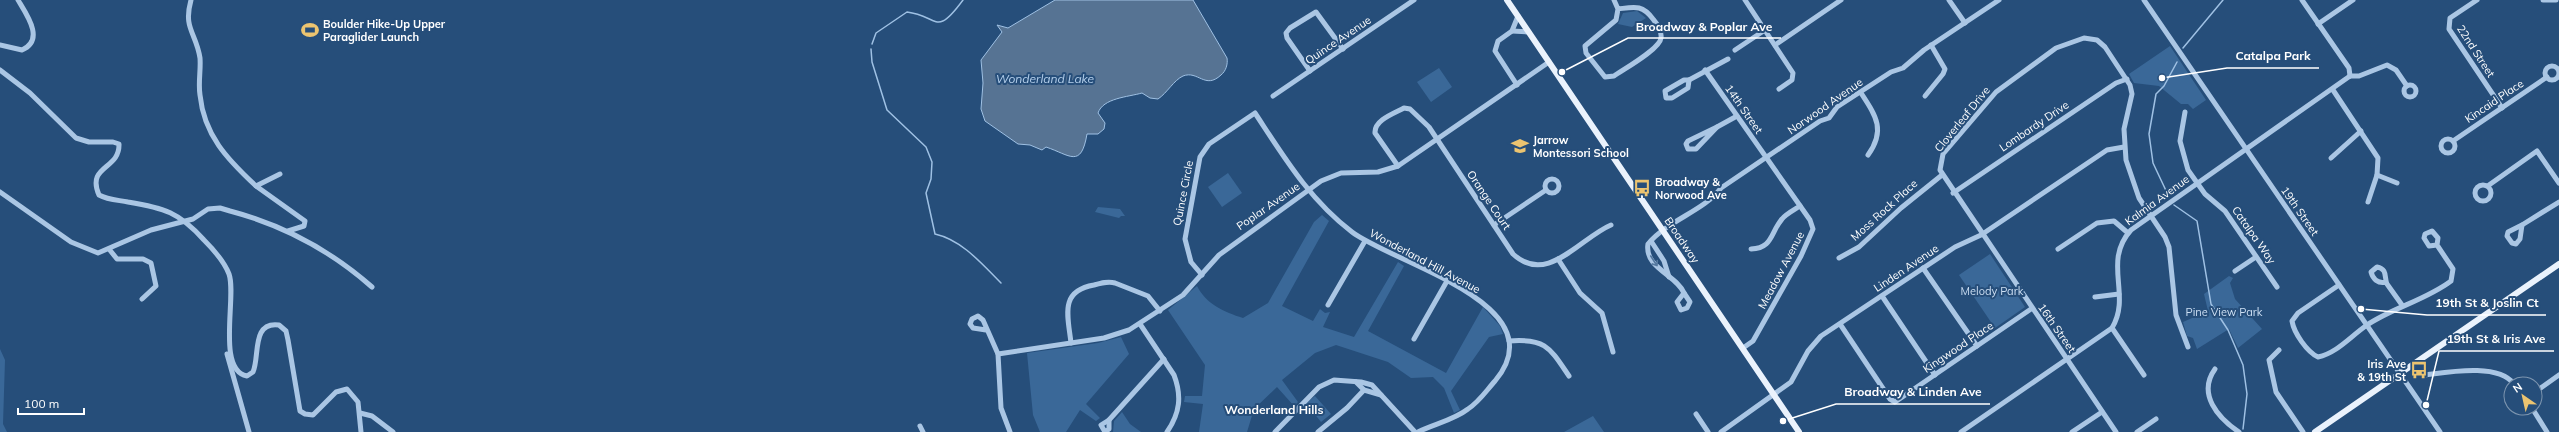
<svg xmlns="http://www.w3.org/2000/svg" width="2559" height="432" viewBox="0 0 2559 432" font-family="Mulish,sans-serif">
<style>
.green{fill:#3a6898}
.water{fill:#567393;stroke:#9fc1e4}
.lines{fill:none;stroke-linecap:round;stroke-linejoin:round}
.stream{stroke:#9fc1e4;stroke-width:1.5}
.minor{stroke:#aac6e4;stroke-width:5}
.major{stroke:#eaf2fc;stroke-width:6}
.oneway{stroke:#54789f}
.labels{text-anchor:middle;stroke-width:4;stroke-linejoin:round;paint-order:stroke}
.poi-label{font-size:11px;font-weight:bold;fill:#fff;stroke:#264e7a;text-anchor:start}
.street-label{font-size:11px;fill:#fff;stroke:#264e7a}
.park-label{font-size:11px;fill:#cddff3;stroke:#264e7a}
.water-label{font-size:12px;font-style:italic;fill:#b5d0ec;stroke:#264e7a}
.neighbourhood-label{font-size:12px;font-weight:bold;fill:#fff;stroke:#264e7a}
.leader{fill:none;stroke:#fff;stroke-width:1.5}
.callout-dot{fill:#fff;stroke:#264e7a;stroke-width:1.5}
.callout-label{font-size:12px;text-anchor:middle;font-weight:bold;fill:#fff;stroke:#264e7a;stroke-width:4;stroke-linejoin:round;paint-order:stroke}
</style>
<rect width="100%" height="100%" fill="#264e7a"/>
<g class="green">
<path d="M1637,11l9,7 -14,9 -14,-3 5,-11z"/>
<path d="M2170,46l36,54 -13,9 -5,-5h-7l-22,-18 -25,-3 -5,-9z"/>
<path d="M1439,68l13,19 -21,15 -14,-20z"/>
<path d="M1228,173l14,20 -20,14 -14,-20z"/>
<path d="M1098,207l22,2 5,7h-4l-2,2 -24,-6z"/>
<path d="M1322,215l7,6 -47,85 31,15 7,-12 5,4 5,-1 -7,15 31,10 44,-75 6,4 -36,65 78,42 37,-66 17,19 3,8 -14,3 -38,54 9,19 -6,3 -10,-25 -11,-11 -22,1 -23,-16 -52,-17 -21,8 -33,27 16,22 -4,4 -17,-19 -23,22 -7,23h-48l4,-28 -19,-2 1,-6h17l3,-31 -37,-55 29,-24c9,18 27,26 46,32l25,-15 46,-81z"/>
<path d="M1990,254l35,53 -30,21 -36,-53z"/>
<path d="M2229,276l4,2 -3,5 5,16 27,30 -24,19 -9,-19 -32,20 -4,-11 -6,-2 -4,-14 25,-11 -4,-17z"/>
<path d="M1121,337l8,17 -43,50 14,14 -4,3 -16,-11 -14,22h-26l-7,-17 -6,-62 71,-10z"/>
<path d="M0,349l5,11 -2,64 4,8h-7z"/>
<path d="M1315,396l16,18 -10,8 -15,-19z"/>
<path d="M1122,412l8,12 11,8h-28l1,-11z"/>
<path d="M1593,416l11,16h-40z"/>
</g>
<path class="water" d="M1055,0h138l34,58c1,6 -1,13 -6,17 -16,15 -23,-5 -38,1 -9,4 -16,17 -25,23l-8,-1 -8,-5c-14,4 -39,5 -44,20l7,10 -1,6 -6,5h-11c-6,35 -17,21 -41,13l-4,3 -12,-5 -12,-1 -33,-23 -4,-12 2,-26 -2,-23 21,-28 -5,-7 11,3z"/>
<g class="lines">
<g class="stream">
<path d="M872,44l4,-11 31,-21c32,4 28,26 56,-12"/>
<path d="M2183,48l40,-48"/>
<path d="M871,49l1,13 15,48 39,37 6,15 -1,17 -5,14 9,41c27,6 47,30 66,49"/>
<path d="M2169,197l-16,-34 -4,-29 7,-40 8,-8 13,-24"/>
<path d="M2174,205l23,16 14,83 17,26 15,35 4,29 -4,35"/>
</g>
<g class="minor">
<path d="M191,0c-8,29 5,32 9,58 1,12 -2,25 0,37 4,40 27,64 56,91"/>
<path d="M1614,0l4,9 -2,11 -31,26 1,7 19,24 9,-1c10,-7 46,-27 47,-38 1,-8 -4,-14 -8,-19 -11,-15 -19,-12 -35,-10"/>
<path d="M1745,0l48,73 -1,7 -13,9"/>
<path d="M1949,0l16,23"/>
<path d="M2144,0l296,432"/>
<path d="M2302,0l47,68 1,8"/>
<path d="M2477,0l-27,18 -1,11 53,79"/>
<path d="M2543,0h13"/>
<path d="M2318,24l35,-24"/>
<path d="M1512,31l17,1"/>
<path d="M0,45l22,5c23,-10 5,-35 -4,-50"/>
<path d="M1775,45l66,-45"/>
<path d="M1735,50l30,-20"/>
<circle cx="2552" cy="73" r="7"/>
<path d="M0,70l30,23 46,45 13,4h24l6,2c1,26 -33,21 -20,51 9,5 19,5 29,7 36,6 51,10 76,38 10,10 20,21 25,34 8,22 -13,96 18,102l6,-4c7,-15 -2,-51 26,-47l7,6 2,9 12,71 5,3 8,1 23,-23 11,-3 11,13 3,30"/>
<path d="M1705,70l105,150 3,9 -12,27 -48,85 -10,7"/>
<path d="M1310,71l-23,-33 -1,-5 4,-5 26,-16 27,37"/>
<path d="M2350,76h9l28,-11 9,5 11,16"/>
<path d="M1684,80h5l-1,8 -16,10h-6l-1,-7z"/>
<path d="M1689,80l39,-21"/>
<path d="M1517,85l-22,-34 3,-10 14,-10 6,-15"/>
<circle cx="2410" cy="91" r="6"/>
<path d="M2333,90l45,68 -1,17 -9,27"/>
<path d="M1861,93c15,23 25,37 7,62"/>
<path d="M1273,96l141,-96"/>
<path d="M1925,96l18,-22 2,-5 -14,-24"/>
<path d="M2185,112l-5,29 8,29 17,24 20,17 52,76"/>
<path d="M1717,127l-21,22h-8l-2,-5 2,-3z"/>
<path d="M1717,127l20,-11"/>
<circle cx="2448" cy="146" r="7"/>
<path d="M2453,141l94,-64"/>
<path d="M2331,158l30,-27"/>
<path d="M1398,166l-23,-33c-1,-13 20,-20 29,-25l6,1 19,18 84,127c34,32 67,-16 98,-29"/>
<path d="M280,174l-24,12 49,35 -1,5 -16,5"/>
<path d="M2377,175l20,8"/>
<circle cx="1552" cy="186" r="7"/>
<path d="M2489,185l48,-34 22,32"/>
<circle cx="2483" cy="193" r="8"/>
<path d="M0,192l71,50 27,11 53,-23 42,-11 15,-10 12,-1 10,3c53,14 100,39 142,76"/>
<path d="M1953,193l163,-110 11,-4"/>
<path d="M1494,225l52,-35"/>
<path d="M2522,225l-2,14 -4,5 -4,-1 -5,-7 1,-4z"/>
<path d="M2522,225l37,-23"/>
<path d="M1651,241l13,20 5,16"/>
<path d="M109,249l8,10h26l8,4 5,23 -14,13"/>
<path d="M1751,249c22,-1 19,-16 31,-30 4,-5 12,-9 18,-13"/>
<path d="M2058,249l39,-26 17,-2 14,12"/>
<path d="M1839,258l20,-11 42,-39 41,-33"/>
<path d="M1558,259l22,34 22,20 11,39"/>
<path d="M1923,268l54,78"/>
<path d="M2235,271l21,-14"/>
<path d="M1202,275l-11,-13 -6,-23 15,-82 9,-13 46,-31c29,44 54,86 97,119 42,32 207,72 143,149 -9,10 -16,21 -27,28 -14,11 -34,15 -50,23"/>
<path d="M2386,282c-8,2 -13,-3 -15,-10l6,-5c11,2 7,11 10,17 5,7 10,14 15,21"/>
<path d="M2339,285l-41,28 -6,8c2,12 15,31 26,36 19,-4 33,-21 49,-32 27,-18 59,-25 84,-44l2,-12 -16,-24 1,-7 -6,-7 -7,3 -1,4 5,8 8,-1"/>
<path d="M1684,293c-7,-18 -40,-25 -36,-49 20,-24 56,-33 73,-56l99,-67 9,-3 8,-11 54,-35 12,-4 21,-18 75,-50"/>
<path d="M1684,293l6,9 -3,6 -6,2 -4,-8z"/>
<path d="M1882,296l53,79"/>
<path d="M2095,297l24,-3"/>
<path d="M1328,305l37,-64"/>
<path d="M1140,324l34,51c8,21 6,38 -7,57"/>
<path d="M1840,324l50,75 5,3 136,-93"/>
<path d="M2112,328l32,47"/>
<path d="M986,330l-13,-2 -3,-4 2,-5 6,-3 5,4 15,34 3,54 9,24"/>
<path d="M1414,339l33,-58"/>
<path d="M1509,341c37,-3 41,7 60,35"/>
<path d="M1071,343c-3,-27 -12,-52 23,-58 7,-2 14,-4 21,-2l33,13 12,15"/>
<path d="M2279,350l-10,10 7,32 27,40"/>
<path d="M227,354l22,78"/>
<path d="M998,354l106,-16 25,-8 54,-35 36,-40 102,-74 20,-8 37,-1 20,-6 151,-104"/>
<path d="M2215,369c-18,25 3,49 24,63"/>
<path d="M2425,375c24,-3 73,-12 89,9"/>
<path d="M1356,382l8,8 17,5"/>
<path d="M2535,392l24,-17"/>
<path d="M2532,408l15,24"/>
<path d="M360,413l12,3 21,16"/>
<path d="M1696,414l12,18"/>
<path d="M920,426l3,6"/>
<path d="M1105,432l-4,-7 8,-5 55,-61"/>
<path d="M1105,432l4,-3v-9"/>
<path d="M1275,432l44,-45 15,-7 27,2 11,3 43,47"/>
<path d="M1318,432l29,-24 17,-18"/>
<path d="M1721,432l70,-50 17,-31 13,-15 134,-89 26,-12 126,-85 17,-3"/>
<path d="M1961,432l151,-104c20,-33 -10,-66 19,-98l219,-154"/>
<path d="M2072,432l30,-20"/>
<path d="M2116,432l-176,-262 3,-16 53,-62 60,-44 28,-10 13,2 8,7 25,38 2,9 -8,35 2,31 13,38 26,39 4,10 7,68 12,32"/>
<path d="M2137,432l19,-13"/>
</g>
<g class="major">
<path d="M1507,0l292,432"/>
<path d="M2315,432l244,-168"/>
</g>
</g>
<defs><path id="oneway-shaft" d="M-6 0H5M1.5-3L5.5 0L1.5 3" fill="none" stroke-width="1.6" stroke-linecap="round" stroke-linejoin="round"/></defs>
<use class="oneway" href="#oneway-shaft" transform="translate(1654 261) rotate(57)"/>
<defs>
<g id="stadium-bare" transform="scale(1.38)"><path d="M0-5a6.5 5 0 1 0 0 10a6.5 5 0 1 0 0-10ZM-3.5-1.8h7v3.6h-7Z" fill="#ecc470" stroke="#264e7a" stroke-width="2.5" paint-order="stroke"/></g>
<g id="school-bare" transform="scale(1.38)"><path d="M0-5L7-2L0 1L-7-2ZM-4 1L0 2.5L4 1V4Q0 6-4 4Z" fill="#ecc470" stroke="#264e7a" stroke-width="2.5" paint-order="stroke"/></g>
<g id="bus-bare" transform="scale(1.38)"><path d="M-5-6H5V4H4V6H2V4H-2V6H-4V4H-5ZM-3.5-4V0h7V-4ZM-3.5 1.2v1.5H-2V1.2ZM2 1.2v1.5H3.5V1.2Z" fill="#ecc470" stroke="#264e7a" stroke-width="2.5" paint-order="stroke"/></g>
</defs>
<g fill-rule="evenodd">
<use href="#stadium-bare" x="310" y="30"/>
<use href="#school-bare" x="1520" y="146"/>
<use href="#bus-bare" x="1642" y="188"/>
<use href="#bus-bare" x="2419" y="370"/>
</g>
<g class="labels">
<g class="poi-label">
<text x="323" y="28">Boulder Hike-Up Upper<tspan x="323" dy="13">Paraglider Launch</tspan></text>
<text x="1533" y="144">Jarrow<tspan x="1533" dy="13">Montessori School</tspan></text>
<text x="1655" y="186">Broadway &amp;<tspan x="1655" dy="13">Norwood Ave</tspan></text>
<text x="2406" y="368" text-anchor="end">Iris Ave<tspan x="2406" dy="13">&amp; 19th St</tspan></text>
</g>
<g class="street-label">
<text transform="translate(1338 40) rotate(-34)" y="4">Quince Avenue</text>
<text transform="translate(2476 51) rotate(57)" y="4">22nd Street</text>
<text transform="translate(2494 101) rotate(-34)" y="4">Kincaid Place</text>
<text transform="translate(1825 106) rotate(-35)" y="4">Norwood Avenue</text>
<text transform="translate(1744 109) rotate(55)" y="4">14th Street</text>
<text transform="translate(1962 119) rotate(-51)" y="4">Cloverleaf Drive</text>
<text transform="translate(2034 126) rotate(-34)" y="4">Lombardy Drive</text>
<text transform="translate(1183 193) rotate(-79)" y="4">Quince Circle</text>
<text transform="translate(1489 200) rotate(56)" y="4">Orange Court</text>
<text transform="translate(2157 200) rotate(-36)" y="4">Kalmia Avenue</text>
<text transform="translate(1268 206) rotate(-35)" y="4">Poplar Avenue</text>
<text transform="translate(1884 210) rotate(-42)" y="4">Moss Rock Place</text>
<text transform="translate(2300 211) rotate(55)" y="4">19th Street</text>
<text transform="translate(2254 235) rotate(55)" y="4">Catalpa Way</text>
<text transform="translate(1682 240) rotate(56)" y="4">Broadway</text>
<text transform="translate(1425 261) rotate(28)" y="4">Wonderland Hill Avenue</text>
<text transform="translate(1906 268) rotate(-34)" y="4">Linden Avenue</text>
<text transform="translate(1781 270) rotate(-62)" y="4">Meadow Avenue</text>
<text transform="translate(2057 328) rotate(55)" y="4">16th Street</text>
<text transform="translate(1958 347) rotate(-34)" y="4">Kingwood Place</text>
</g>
<g class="park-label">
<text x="1992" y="295">Melody Park</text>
<text x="2224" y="316">Pine View Park</text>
</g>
<g class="water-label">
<text x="1045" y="83">Wonderland Lake</text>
</g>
<g class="neighbourhood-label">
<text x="1274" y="414">Wonderland Hills</text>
</g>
</g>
<path class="leader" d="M1562 72L1628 38H1781M2162 78L2227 68H2319M2361 309L2427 315H2546M2426 405L2439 351H2554M1783 421L1836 404H1990"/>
<g class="callout-dot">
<circle cx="1562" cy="72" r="4"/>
<circle cx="2162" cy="78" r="4"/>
<circle cx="2361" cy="309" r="4"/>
<circle cx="2426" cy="405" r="4"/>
<circle cx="1783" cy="421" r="4"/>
</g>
<g class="callout-label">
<text x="1704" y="31">Broadway &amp; Poplar Ave</text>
<text x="2273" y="60">Catalpa Park</text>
<text x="2487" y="307">19th St &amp; Joslin Ct</text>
<text x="2496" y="343">19th St &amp; Iris Ave</text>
<text x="1913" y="396">Broadway &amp; Linden Ave</text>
</g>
<g transform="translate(2523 396) rotate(326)"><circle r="19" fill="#264e7a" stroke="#7d95af"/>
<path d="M0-3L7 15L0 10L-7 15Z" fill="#ecc470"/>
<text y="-6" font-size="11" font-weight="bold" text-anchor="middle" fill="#ffffff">N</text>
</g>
<path d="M18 408v6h66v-6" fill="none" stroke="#ffffff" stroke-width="2"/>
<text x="24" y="408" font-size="12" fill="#ffffff" stroke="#264e7a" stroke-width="3" paint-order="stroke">100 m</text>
</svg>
